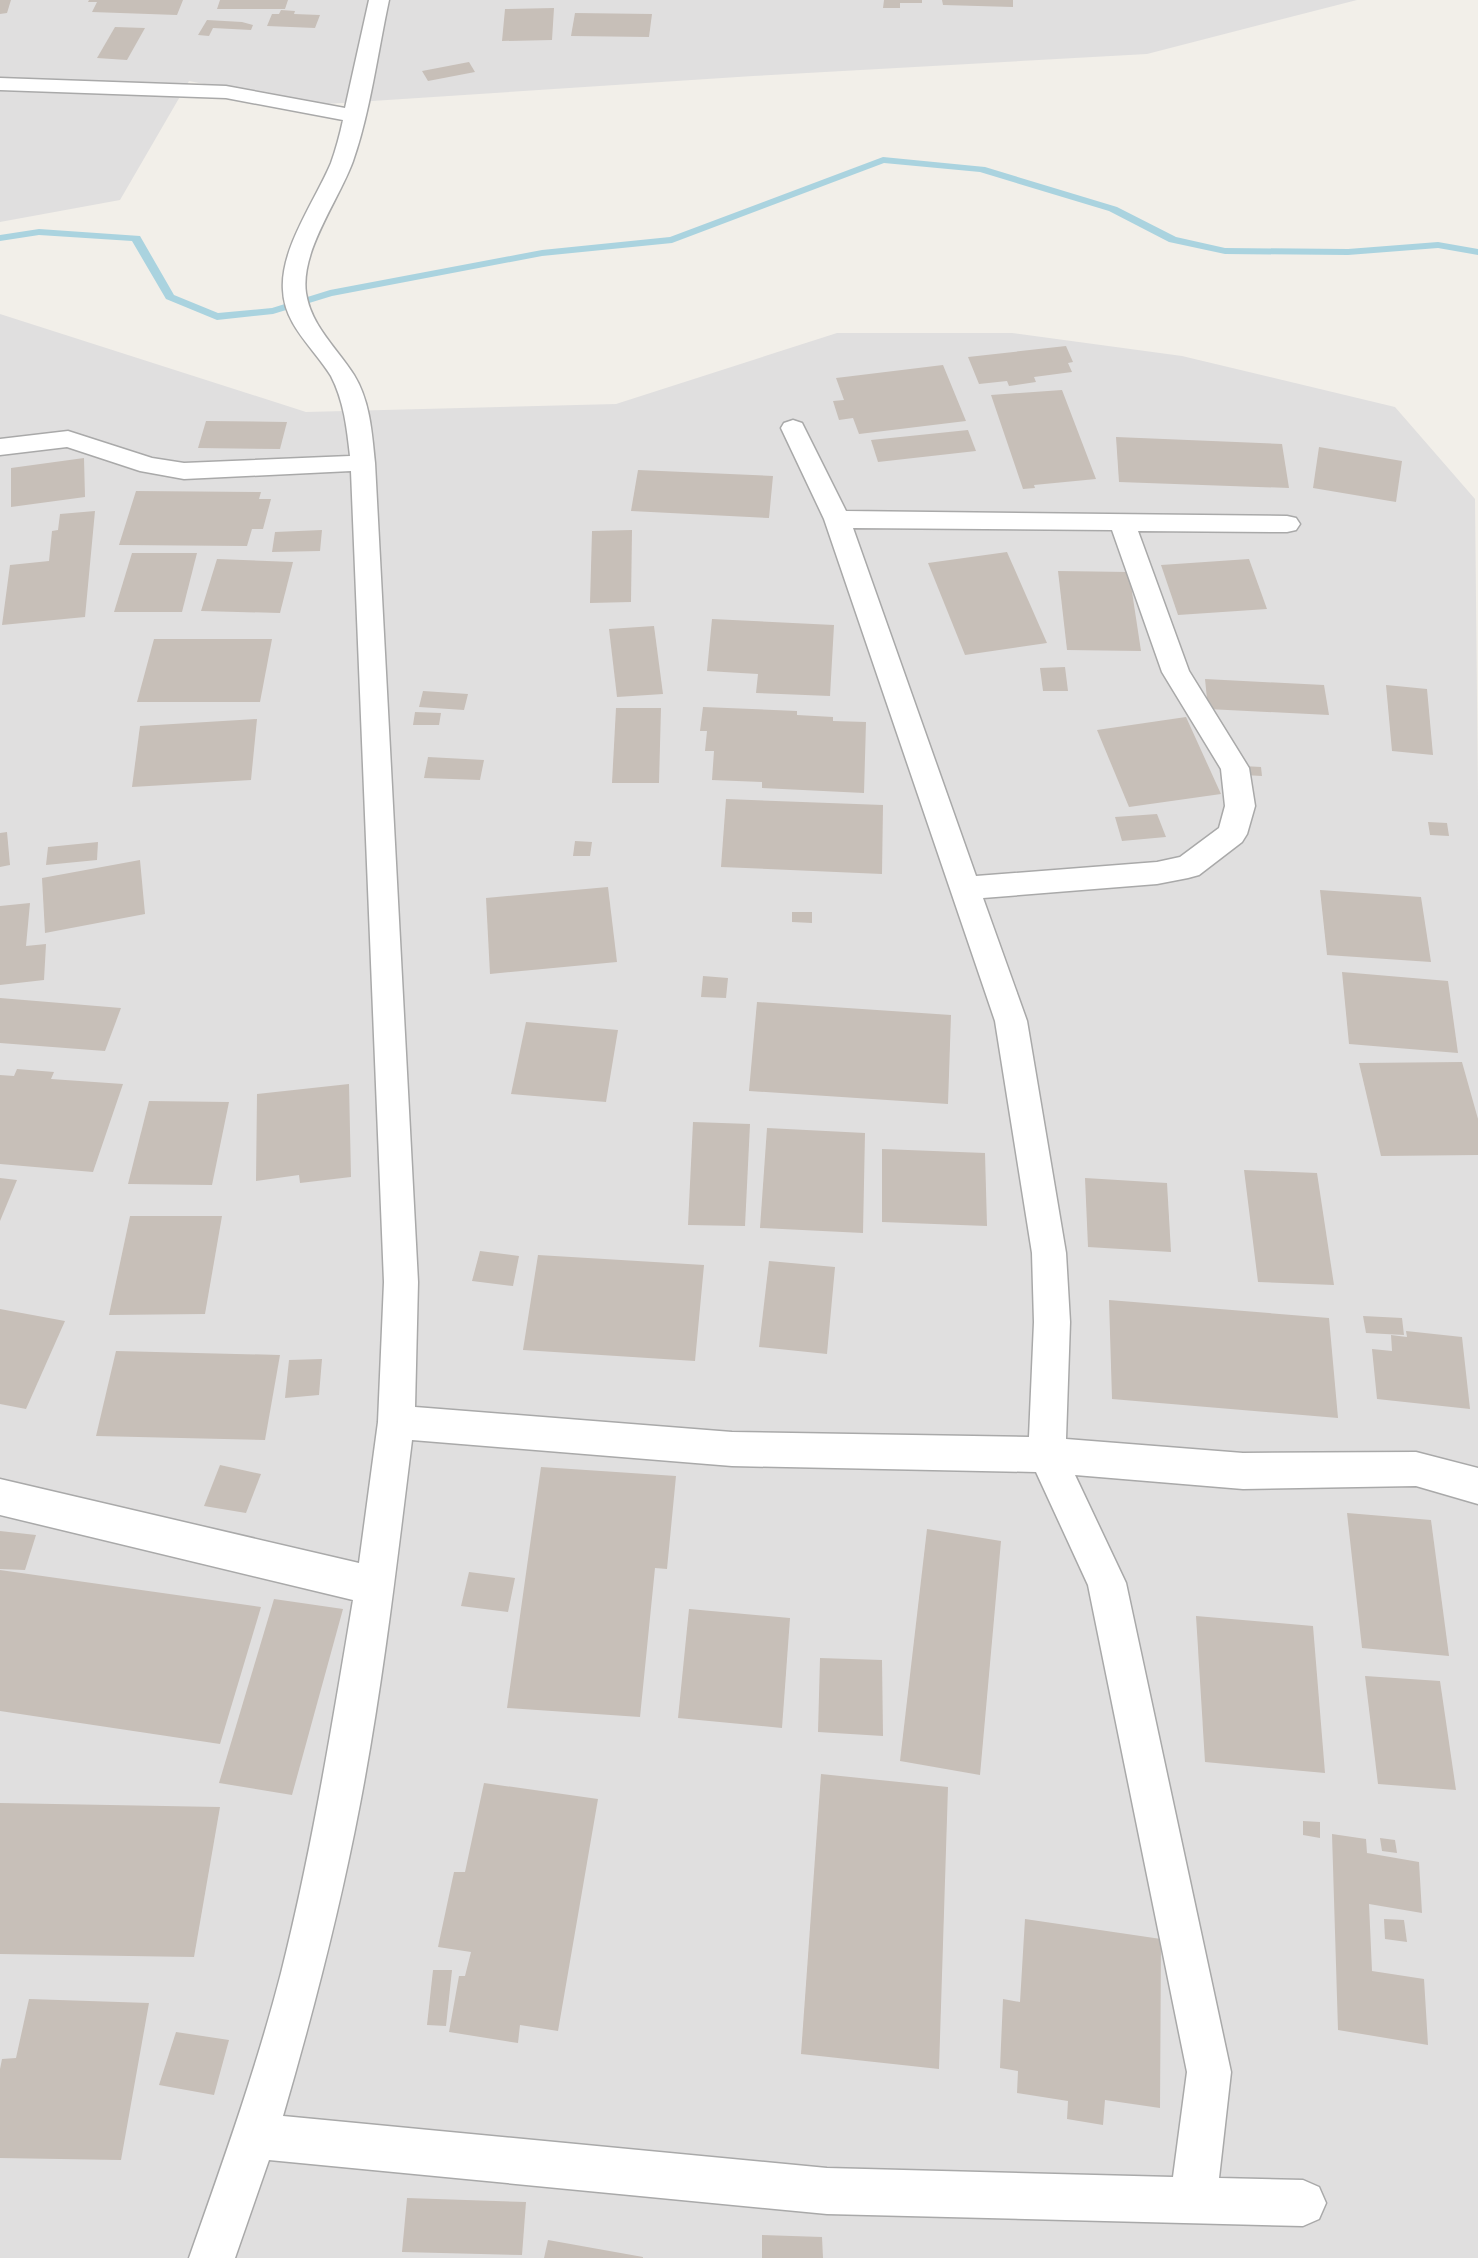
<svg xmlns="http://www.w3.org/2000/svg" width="1478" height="2258" viewBox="0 0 1478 2258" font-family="'Exo 2',sans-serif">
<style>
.residential{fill:#e0dfdf}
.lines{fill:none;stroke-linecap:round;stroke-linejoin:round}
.stream{fill:#aad3df;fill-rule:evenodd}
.building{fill:#c7bfb8}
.minor-casing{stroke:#a9a9a9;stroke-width:3}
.minor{fill:#fff;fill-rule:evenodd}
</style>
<rect width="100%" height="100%" fill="#f2efe9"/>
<g class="residential">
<path d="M0,0h1357l-210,54 -394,22 -442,29 -122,-24 -69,119 -120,22z"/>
<path d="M0,314l306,98 310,-8 221,-71h175l170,23 213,51 80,92 3,299v1460h-1478z"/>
</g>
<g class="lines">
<path class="stream" d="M883,157l102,10 132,40 59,30 49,11 123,1 90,-7 40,7v6l-40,-7 -90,7 -123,-1 -56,-12 -60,-31 -129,-39 -96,-9 -212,80 -130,13 -210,40 -59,18 -56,6 -51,-21 -34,-58 -93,-6 -39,6v-6l39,-6 101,7 34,59 44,18 54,-5 58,-18 212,-40 128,-13z"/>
</g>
<g class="building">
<path d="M0,0h11l-4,13 -7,1z"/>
<path d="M89,0h94l-6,15 -85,-3 5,-10h-9z"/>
<path d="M220,0h68l-3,9h-68z"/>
<path d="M884,0h38v3h-22v5h-17z"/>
<path d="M942,0h71v7l-70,-2z"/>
<path d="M554,8l-2,32 -50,1 3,-32z"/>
<path d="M281,10l14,1 -1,3 26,1 -5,13 -48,-2 5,-12h7z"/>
<path d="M575,13l77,1 -3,23 -78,-1z"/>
<path d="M207,20l35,2 11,3 -2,5 -38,-2 -4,8 -11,-1z"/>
<path d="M115,27l30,1 -18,32 -30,-2z"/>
<path d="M469,62l6,10 -47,9 -6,-10z"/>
<path d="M1066,346l7,16 -5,1 4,9 -38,5 2,5 -27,4 -2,-5 -28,3 -11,-27z"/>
<path d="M943,365l23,56 -107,13 -6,-16 -14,2 -6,-19 11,-1 -8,-22z"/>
<path d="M1062,390l34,89 -62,6 1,3 -12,1 -32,-94z"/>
<path d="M206,421l81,1 -7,27 -82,-1z"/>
<path d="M968,430l8,21 -98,11 -7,-22z"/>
<path d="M1116,437l166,7 7,44 -170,-6z"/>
<path d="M1319,447l83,14 -6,41 -83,-14z"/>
<path d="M84,458l1,39 -74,10v-39z"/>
<path d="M638,470l135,6 -4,42 -138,-7z"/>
<path d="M136,491l125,1 -2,7h12l-8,30h-11l-5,17 -128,-1z"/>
<path d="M95,511l-10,106 -83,8 8,-60 39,-4 3,-30 6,-1 2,-16z"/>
<path d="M322,530l-2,21 -48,1 3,-20z"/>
<path d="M632,530l-1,72 -41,1 2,-72z"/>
<path d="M1007,552l40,91 -82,12 -37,-92z"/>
<path d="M132,553h65l-15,59h-68z"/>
<path d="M217,559l76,3 -13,51 -79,-2z"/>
<path d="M1249,559l18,50 -89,6 -17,-50z"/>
<path d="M1058,571l71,1 12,79 -74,-1z"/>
<path d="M712,619l122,6 -4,71 -74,-3 2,-19 -51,-3z"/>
<path d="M654,626l9,68 -46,3 -8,-68z"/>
<path d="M154,639h118l-12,63h-123z"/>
<path d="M1065,667l3,24h-25l-3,-23z"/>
<path d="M1205,679l119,6 5,30 -121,-6z"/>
<path d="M1386,685l41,4 6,66 -41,-4z"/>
<path d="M423,691l45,3 -4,16 -45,-3z"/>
<path d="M703,707l94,4v4l36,2v4l33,1 -2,71 -102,-5v-6l-50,-2 2,-29h-9l2,-20h-7z"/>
<path d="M616,708h45l-2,75h-47z"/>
<path d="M415,712l26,1 -2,12h-26z"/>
<path d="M1186,717l35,77 -92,13 -32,-77z"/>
<path d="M257,719l-6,61 -119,7 8,-61z"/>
<path d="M428,757l56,3 -4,20 -56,-2z"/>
<path d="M1243,766l18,1 1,9 -18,-1z"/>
<path d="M726,799l157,6 -1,69 -161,-7z"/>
<path d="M1157,814l9,23 -44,4 -7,-24z"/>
<path d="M1428,822l19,1 2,13 -19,-1z"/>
<path d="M7,832l3,33 -10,2v-34z"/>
<path d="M575,841l17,1 -2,14h-17z"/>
<path d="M98,842l-1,18 -51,5 2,-18z"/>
<path d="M140,860l5,54 -100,19 -3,-55z"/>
<path d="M608,887l9,75 -127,12 -4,-76z"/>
<path d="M1320,890l101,7 10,65 -104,-7z"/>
<path d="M30,903l-4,43 20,-2 -2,36 -44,5v-79z"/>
<path d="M792,912h20v11l-20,-1z"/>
<path d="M1342,972l106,9 10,72 -109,-9z"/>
<path d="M703,976l25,2 -2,20 -25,-1z"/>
<path d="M0,998l121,10 -16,43 -105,-8z"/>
<path d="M757,1002l194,13 -3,89 -199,-13z"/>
<path d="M526,1022l92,8 -12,72 -95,-8z"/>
<path d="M1462,1062l16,57v36l-97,1 -22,-93z"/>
<path d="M17,1069l37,3 -3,7 72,5 -30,88 -93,-8v-89l14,1z"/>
<path d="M349,1084l2,93 -51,6 -1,-8 -43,6 1,-87z"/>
<path d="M149,1101l80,1 -17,83 -84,-1z"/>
<path d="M693,1122l57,2 -5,102 -57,-1z"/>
<path d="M767,1128l98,5 -2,100 -103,-5z"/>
<path d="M882,1149l103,4 2,73 -105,-4z"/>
<path d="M1244,1170l73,3 17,112 -76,-3z"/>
<path d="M0,1178l17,2 -17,41z"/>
<path d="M1085,1178l82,5 4,69 -83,-5z"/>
<path d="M130,1216h92l-17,98 -96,1z"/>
<path d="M480,1251l39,5 -6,30 -41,-5z"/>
<path d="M538,1255l166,10 -9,96 -172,-11z"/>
<path d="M769,1261l66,6 -8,87 -68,-7z"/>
<path d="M1109,1300l220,18 9,100 -226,-19z"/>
<path d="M0,1309l65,12 -39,88 -26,-5z"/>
<path d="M1363,1316l39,2 2,17 -38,-2z"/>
<path d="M1406,1331l56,6 8,72 -93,-10 -5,-50 20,2 -1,-16 16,2z"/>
<path d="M116,1351l164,4 -15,85 -169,-4z"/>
<path d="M322,1359l-3,36 -34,3 4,-38z"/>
<path d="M220,1465l41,9 -15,39 -42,-7z"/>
<path d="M541,1467l135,9 -9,93 -12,-1 -15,149 -133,-9z"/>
<path d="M1347,1513l84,7 18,136 -87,-8z"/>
<path d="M927,1529l74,12 -21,234 -80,-14z"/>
<path d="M0,1531l36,4 -11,35 -25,-1z"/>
<path d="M0,1570l261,37 -41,137 -220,-33z"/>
<path d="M469,1572l46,6 -7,34 -47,-6z"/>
<path d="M274,1599l69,10 -51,186 -73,-12z"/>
<path d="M689,1609l101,9 -8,110 -104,-10z"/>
<path d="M1196,1616l117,10 12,147 -120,-11z"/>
<path d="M820,1658l62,2 1,76 -65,-4z"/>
<path d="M1365,1676l75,5 16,109 -78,-6z"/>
<path d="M821,1774l127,13 -9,282 -138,-15z"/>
<path d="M484,1783l114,16 -40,232 -38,-6 -2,18 -69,-11 10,-56h6l6,-24 -33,-5 16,-75h11z"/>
<path d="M0,1803l220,4 -26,150 -194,-3z"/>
<path d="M1303,1821l17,1v16l-17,-3z"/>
<path d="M1332,1834l34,5 1,14 52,9 3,51 -53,-9 3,67 52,8 4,66 -90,-15z"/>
<path d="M1380,1838l15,2 2,13 -15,-2z"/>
<path d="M1025,1919l136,20 -1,169 -55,-8 -2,25 -36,-6 1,-18 -51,-8 1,-22 -18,-3 3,-69 17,3z"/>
<path d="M1384,1919l20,1 3,22 -22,-3z"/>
<path d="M433,1970h19l-6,56 -19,-1z"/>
<path d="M29,1999l120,4 -28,157 -121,-2v-89l2,-10 14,-1z"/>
<path d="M176,2032l53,8 -15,55 -55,-10z"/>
<path d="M407,2198l119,4 -4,53 -120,-3z"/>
<path d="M762,2235l60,2 1,21h-61z"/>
<path d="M548,2240l95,17v1h-99z"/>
</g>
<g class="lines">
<g class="minor-casing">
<path id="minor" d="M369,0h20c-11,51 -19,113 -36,161 -14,39 -53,90 -47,132 5,33 31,55 48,82 16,26 18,58 21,88l43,819 -3,125 317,25 297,5 5,-115 -2,-69 -37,-232 -171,-502 -43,-91 3,-5 9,-3 9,3 44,88 441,5 9,2 4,6 -4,6 -9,2 -149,-1 51,140 60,97 6,38 -8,28 -5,8 -43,33 -11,3 -31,6 -174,14 44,123 39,232 4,69 -4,117 177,14 173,-1 62,16v36l-62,-18 -173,3 -168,-14 51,108 105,489 -12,106 84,2 16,7 7,16 -7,16 -16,7 -476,-12 -558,-54 -34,98h-46c33,-94 67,-188 92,-285 31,-123 51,-248 72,-373l-353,-85v-36l359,84 19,-141 6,-140 -33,-811 -167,8 -44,-8 -73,-24 -67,8v-16l68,-8 84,27 32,5 166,-7c-3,-27 -6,-55 -19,-80 -17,-28 -47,-51 -48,-86 -3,-41 32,-89 48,-127 5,-14 9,-29 12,-43l-117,-22 -226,-8v-12l226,8 119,22zM853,528l259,2 50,142 59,97 4,37 -6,22 -39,29 -23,5 -181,14zM412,1440l320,26 304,6 52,113 99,487 -14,105 -346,-9 -544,-52c30,-103 57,-207 77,-312 23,-120 37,-243 52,-364z"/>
</g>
<use href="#minor" class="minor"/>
</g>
</svg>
